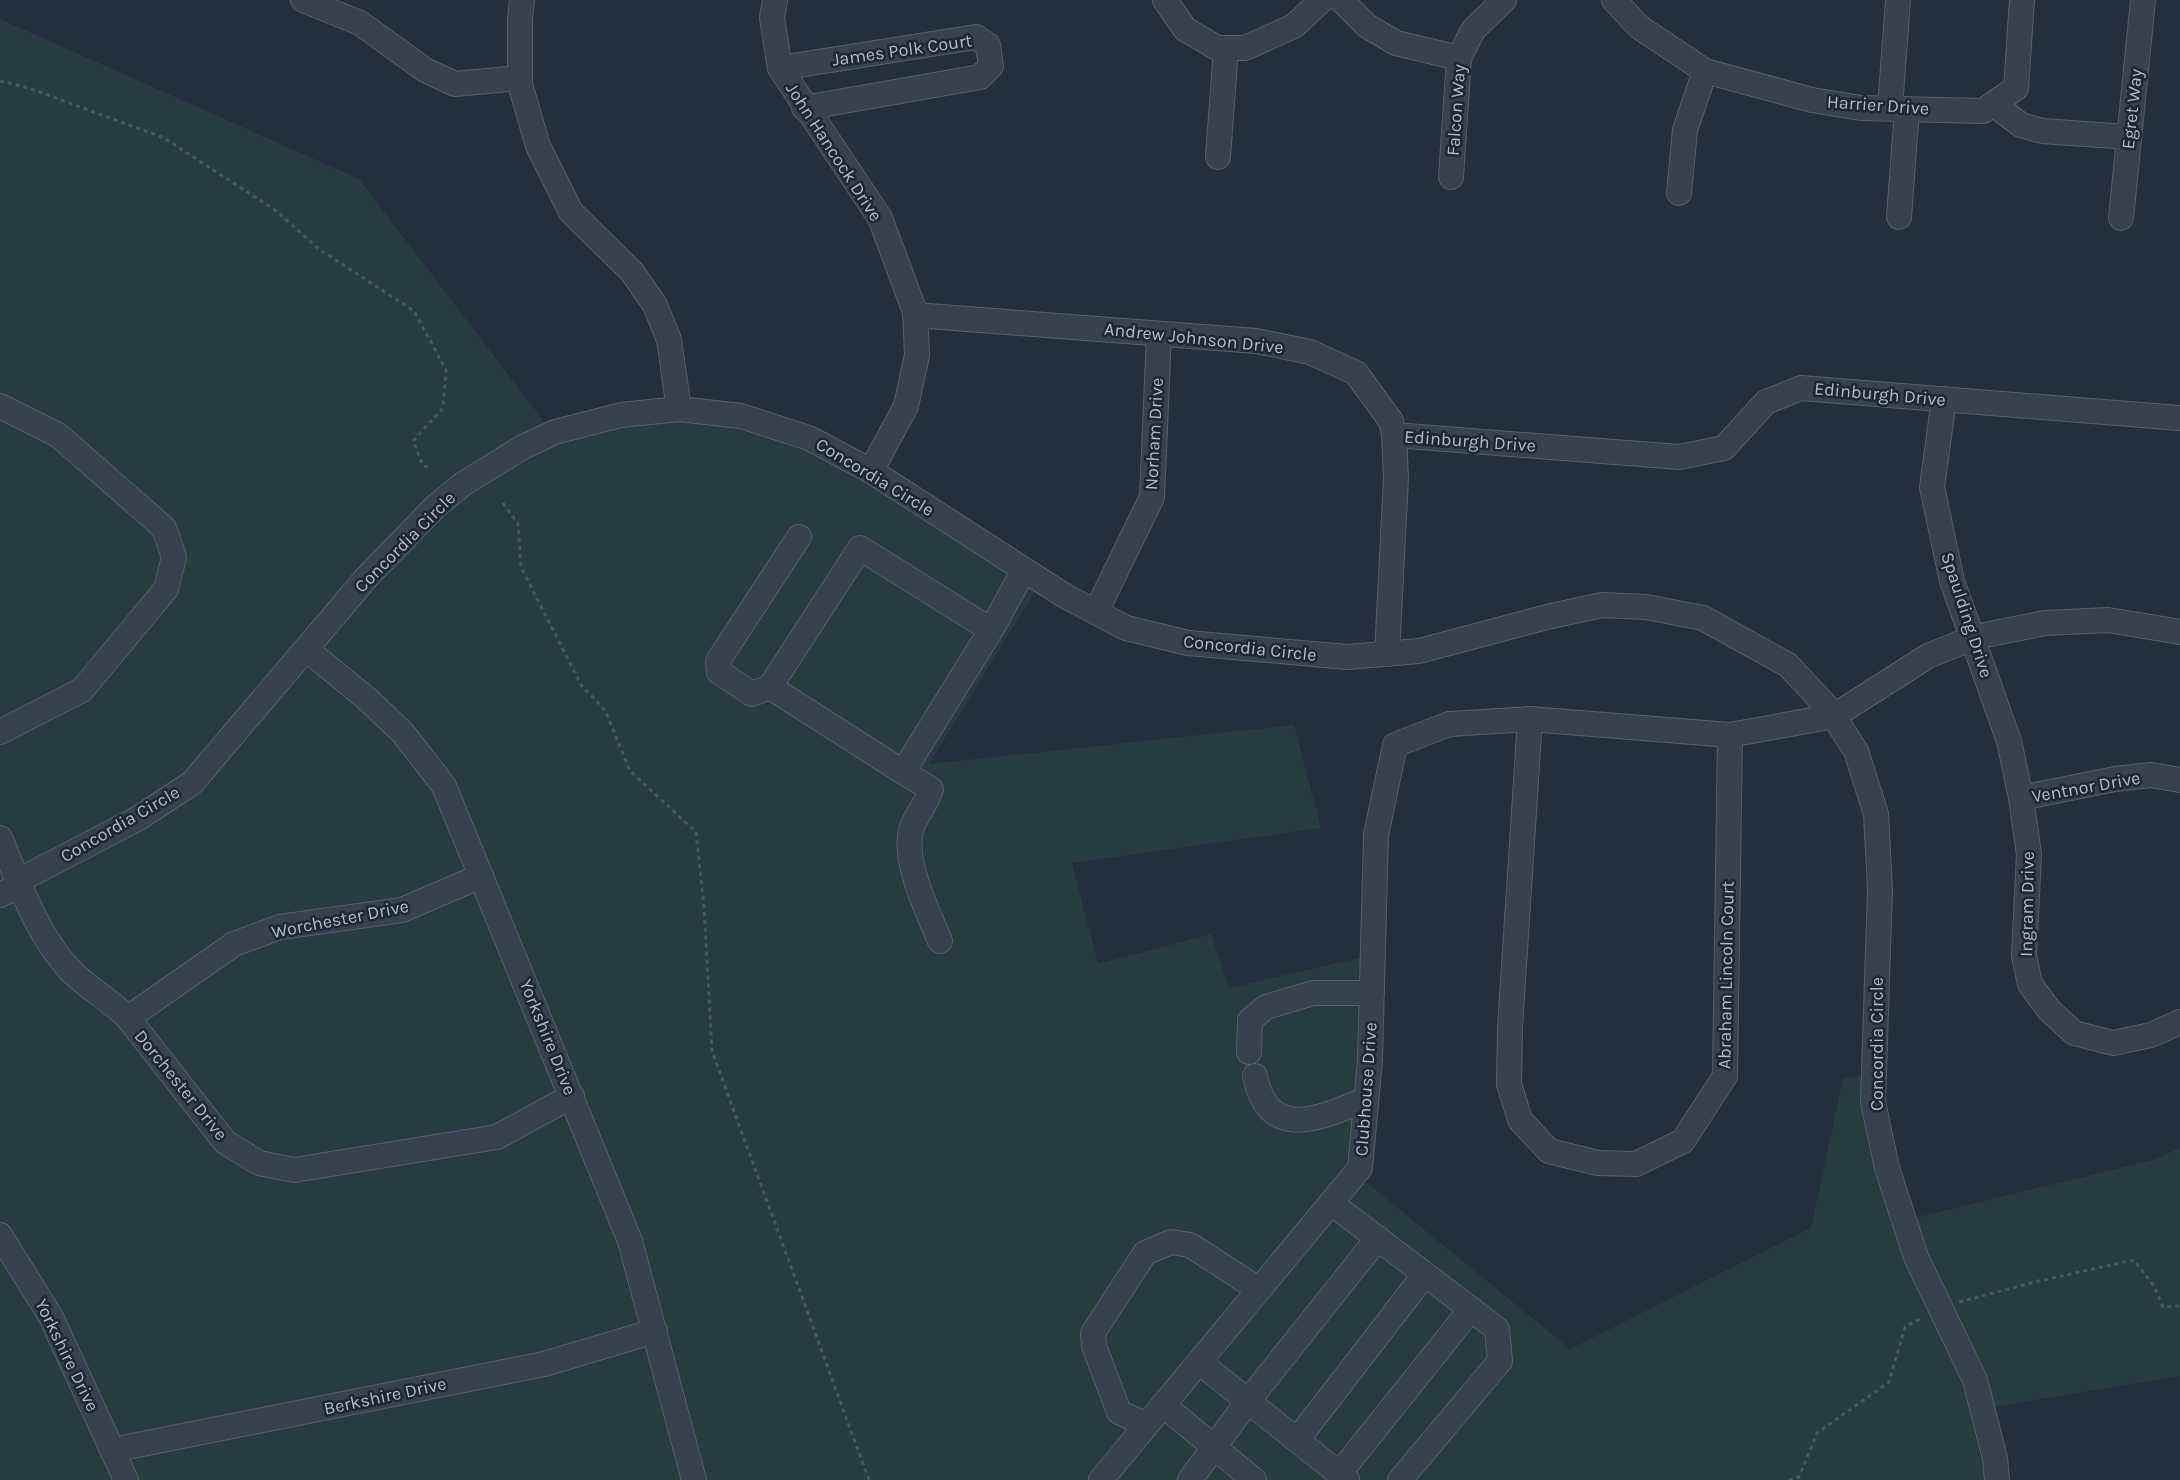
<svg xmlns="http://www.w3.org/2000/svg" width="2180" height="1480" viewBox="0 0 2180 1480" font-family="Karla,sans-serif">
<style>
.green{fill:#263c3f}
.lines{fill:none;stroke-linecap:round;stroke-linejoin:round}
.minor-casing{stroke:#565f6c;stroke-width:26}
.path{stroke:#44595c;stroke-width:3;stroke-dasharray:4 4;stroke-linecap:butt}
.minor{stroke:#38414e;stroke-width:24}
.labels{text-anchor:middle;stroke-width:5;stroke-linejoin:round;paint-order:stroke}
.street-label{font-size:18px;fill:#b4bcc9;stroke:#1d2633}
</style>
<rect width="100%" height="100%" fill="#242f3e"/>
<path class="green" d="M0,19l359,160 190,249 177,-19 254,128 62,43 -113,184 365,-39 27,103 -249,35 26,101 113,-30 18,54 143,-33 -18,217 216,177 241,-121 32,-149 24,-4 34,146 252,-61 27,-12v228l-199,33 12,71h-1993z"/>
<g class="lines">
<g class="minor-casing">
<g id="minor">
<path d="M303,0l57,23 65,47 30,14 65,-6"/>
<path d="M522,0l-2,19v65l18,62 33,66 61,60 23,33 14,35 10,69"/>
<path d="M775,0l-3,18 8,50 100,150 35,94 2,43 -11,51 -35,65"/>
<path d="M1165,0l20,29 32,19h28l49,-22 28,-26"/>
<path d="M1341,0l26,26 29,17 63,15"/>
<path d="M1614,0l25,27 66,44 107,29 49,8 122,3 33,-23 6,-88"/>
<path d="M780,68l196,-31 12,8 3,21 -11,11 -176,31"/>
<path d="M1993,104l28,21 21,6 87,6"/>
<path d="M1890,108l8,-108"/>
<path d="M1218,157l8,-109"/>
<path d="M1451,177l8,-119 14,-28 31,-30"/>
<path d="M1679,193l6,-63 20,-59"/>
<path d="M1899,217l8,-108"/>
<path d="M2121,218l22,-218"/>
<path d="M915,315l341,26 54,11 46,21 35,48 3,14 2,43 -9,176"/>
<path d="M1944,399l-12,88 20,94 57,160 12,57 8,56 -5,101 6,29 19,26 25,23 39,10 38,-8 29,-13"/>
<path d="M0,406l58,29 106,93 10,29 -8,32 -84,101 -82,42"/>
<path d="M1394,435l285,22 45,-9 42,-46 35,-14 379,30"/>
<path d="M1096,612l56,-115 7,-163"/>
<path d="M991,630l-131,-82 -90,139 133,85 88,-142 33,-60"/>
<path d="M306,649l60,49 37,35 41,53 186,455 64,239"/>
<path d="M770,687l-18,7 -33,-22 -1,-11 81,-124"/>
<path d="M1530,719l-20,308 -1,57 11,36 29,31 49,12 38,1 47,-23 42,-65 5,-341"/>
<path d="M903,772l28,17c-4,15 -16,27 -20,41 -8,32 17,82 29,111"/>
<path d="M2021,798l94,-19 36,-4 29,5"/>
<path d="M0,838c20,46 35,93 69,131 17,18 41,31 59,49l97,124 34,21 35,7 203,-33 75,-41"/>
<path d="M18,881l119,-62 55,-36 175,-206 69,-71 27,-22 60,-37 32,-15 66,-17 58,-6 62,7 68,22 62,33 194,125 61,32 62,15 159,14 72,-6 128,-34 55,-12 44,2 57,11 85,47 41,44 27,42 20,63 4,75 -7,213 14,66 29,89 59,123 20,78 2,22"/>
<path d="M0,895l20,-10"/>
<path d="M128,1018l106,-74 46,-17 122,-17 79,-34"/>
<path d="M1249,1052l1,-32 16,-13 47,-14h59"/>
<path d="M1255,1076c14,67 66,42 111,23"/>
<path d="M1331,1203l166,126 3,32 -100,119"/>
<path d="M0,1235l51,82 75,163"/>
<path d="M1199,1362l148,118"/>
<path d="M1163,1405l91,75"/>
<path d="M1146,1425l-27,-13 -25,-66 -1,-13 52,-80 26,-11 19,3 68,44"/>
<path d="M1297,1440l128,-166"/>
<path d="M112,1450l432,-86 111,-33"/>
<path d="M1339,1474l132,-165"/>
<path d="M1101,1480l259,-312 10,-108 6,-225 19,-90 54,-21 81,-5 200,16 104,-19 94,-60 47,-19 70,-14 63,-3 72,12"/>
<path d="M1190,1480l58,-79 130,-163"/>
</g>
</g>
<g class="path">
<path d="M0,81l29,7 135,50 111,72 44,39 95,62 32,59 -3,38 -30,33 10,25 6,1"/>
<path d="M503,503l15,21 3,43 60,118 24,25 25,61 66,61 8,74 8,145 157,429"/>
<path d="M1959,1302l80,-21 95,-21 20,26 9,21 17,-1"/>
<path d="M1789,1480l10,-3 18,-44 72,-51 16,-55 17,-9"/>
</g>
<use href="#minor" class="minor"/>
</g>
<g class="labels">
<g class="street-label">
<text transform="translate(902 50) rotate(-8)" y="6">James Polk Court</text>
<text transform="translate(1878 105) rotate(4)" y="6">Harrier Drive</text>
<text transform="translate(2132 109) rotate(-84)" y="6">Egret Way</text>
<text transform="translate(1456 110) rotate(-86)" y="6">Falcon Way</text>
<text transform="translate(834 152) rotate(57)" y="6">John Hancock Drive</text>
<text transform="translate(1194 338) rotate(6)" y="6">Andrew Johnson Drive</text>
<text transform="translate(1880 394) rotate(5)" y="6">Edinburgh Drive</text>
<text transform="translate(1154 434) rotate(-87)" y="6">Norham Drive</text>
<text transform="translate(1470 441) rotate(4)" y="6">Edinburgh Drive</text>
<text transform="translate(875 477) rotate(31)" y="6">Concordia Circle</text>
<text transform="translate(405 542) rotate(-45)" y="6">Concordia Circle</text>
<text transform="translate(1967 615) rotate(72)" y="6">Spaulding Drive</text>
<text transform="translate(1250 648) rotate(6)" y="6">Concordia Circle</text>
<text transform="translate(2086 787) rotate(-10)" y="6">Ventnor Drive</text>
<text transform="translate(120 824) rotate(-30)" y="6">Concordia Circle</text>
<text transform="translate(2027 904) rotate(-89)" y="6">Ingram Drive</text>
<text transform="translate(340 919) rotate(-11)" y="6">Worchester Drive</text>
<text transform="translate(1726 975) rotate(-89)" y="6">Abraham Lincoln Court</text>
<text transform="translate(548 1037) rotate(68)" y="6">Yorkshire Drive</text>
<text transform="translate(1877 1044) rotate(-90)" y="6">Concordia Circle</text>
<text transform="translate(181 1085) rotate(51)" y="6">Dorchester Drive</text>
<text transform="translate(1366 1089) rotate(-86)" y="6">Clubhouse Drive</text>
<text transform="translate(67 1355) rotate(64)" y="6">Yorkshire Drive</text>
<text transform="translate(385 1396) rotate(-12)" y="6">Berkshire Drive</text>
</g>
</g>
</svg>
